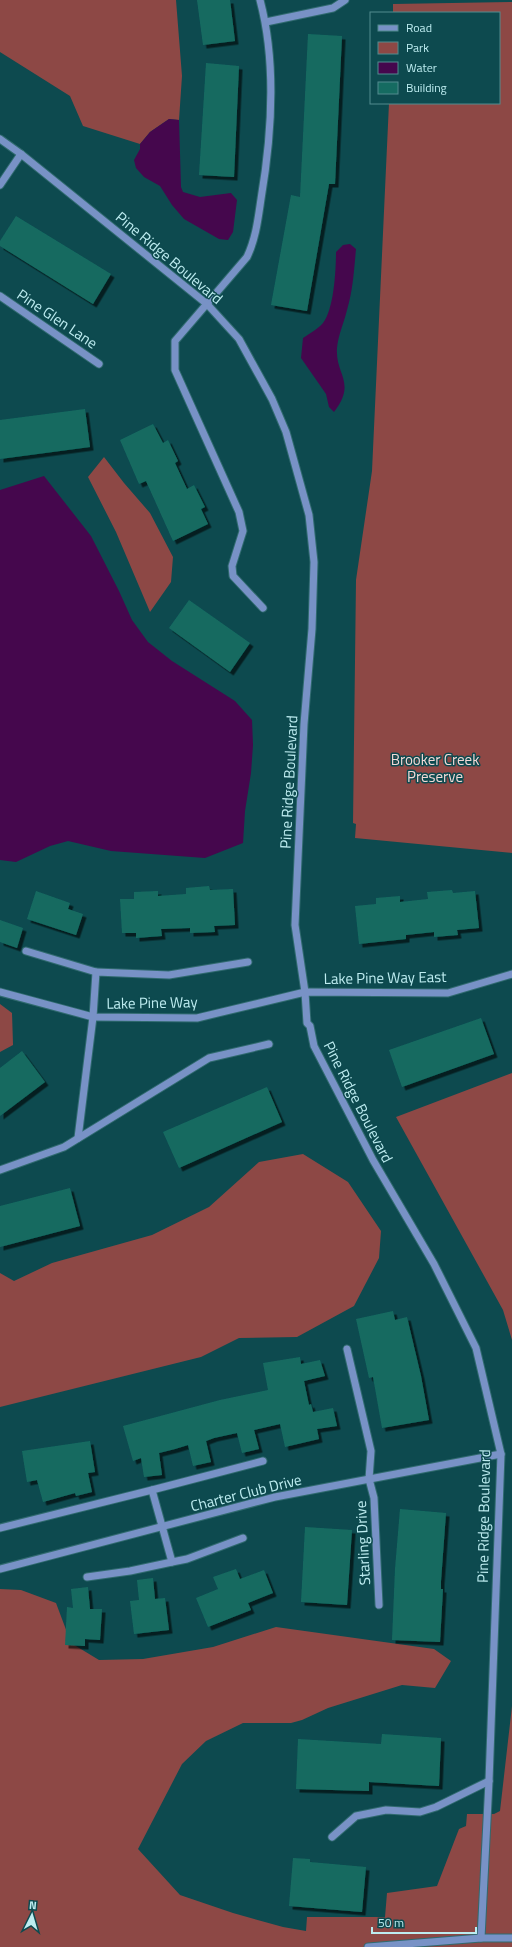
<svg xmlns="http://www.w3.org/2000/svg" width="512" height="1947" viewBox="0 0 512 1947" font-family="'Titillium Web',sans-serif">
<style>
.green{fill:#8d4845}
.water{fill:#45074d}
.building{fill:#156b61;filter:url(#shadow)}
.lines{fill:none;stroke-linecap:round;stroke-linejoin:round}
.minor-casing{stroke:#306a6f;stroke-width:9}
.minor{stroke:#7892c6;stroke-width:7}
.labels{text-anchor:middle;stroke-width:3;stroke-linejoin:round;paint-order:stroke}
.street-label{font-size:15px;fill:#bdecf0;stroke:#0d4a4f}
.park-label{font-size:15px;fill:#f4d9d6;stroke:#0d4a4f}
</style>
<defs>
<filter id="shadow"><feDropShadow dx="3.5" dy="3.5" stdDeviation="0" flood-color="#0009"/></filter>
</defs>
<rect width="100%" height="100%" fill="#0d4a4f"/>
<g class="green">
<path d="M0,0h176l6,76 -3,44 -10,-1 -19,13 -10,12 -57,-18 -13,-30 -70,-44z"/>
<path d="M512,2v851l-157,-15 1,-14 -3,-1 3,-243 16,-109 17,-368h110v-90h-106v-9z"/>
<path d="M104,457l20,26 26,30 23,44 -2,25 -21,30 -34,-80 -28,-55z"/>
<path d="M0,1004l12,9 1,32 -13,7z"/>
<path d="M512,1073v267l-9,-30 -107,-193z"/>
<path d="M303,1154l45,28 33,49 -2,27 -25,48 -57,31 -58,1 -38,19 -201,50v-134l14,8 38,-18 100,-28 57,-28 50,-45z"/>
<path d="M0,1589l21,1 35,13 15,40 28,17 44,-1 70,-12 63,-20 158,22 17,12 -16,27 -33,-3 -74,23 -26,12 -11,3h-48l-37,18 -24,23 -44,85 42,46 53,18 50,14 23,4 1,-14h78l2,-24 50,-7 22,-57 7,-3 1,-12h27l6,-3 12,-105v241h-512z"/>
</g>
<g class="water">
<path d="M169,119l10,1 2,67 2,5 17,5 31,-4 6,7 -4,32 -5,8 -9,-1 -35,-20 -12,-14 -12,-19 -16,-9 -8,-9 -2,-8 6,-11v-5l10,-12z"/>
<path d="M350,244l6,5c-2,21 -3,41 -9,61 -3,13 -9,25 -10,38 -2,27 20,34 -3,64l-5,-5 -3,-13 -25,-36 2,-20c6,-4 15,-9 20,-15 11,-14 13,-53 13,-71l7,-7z"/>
<path d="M44,476l47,60 28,55 13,29 16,22 24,19 63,40 17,19 1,25 -2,28 -6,38 -2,32 -38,15 -94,-7 -43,-10 -18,5 -34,16 -16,-2v-370z"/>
</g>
<g class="building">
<path d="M197,0h33l5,41 -32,4z"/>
<path d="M308,34l34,2 -7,148h-6l-22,127 -36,-6 20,-110 9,2z"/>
<path d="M206,63l33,3 -5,111 -35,-2z"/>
<path d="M16,216l95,58 -18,30 -93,-58v-5z"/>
<path d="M85,409l5,38 -90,12v-39z"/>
<path d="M153,424l10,19 5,-3 10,21 -3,2 12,26 7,-4 11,22 -4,2 7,15 -35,17 -27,-60 -7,3 -19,-44z"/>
<path d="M189,600l61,43 -20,29 -61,-44z"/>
<path d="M209,886l1,4 23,-1 2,36 -21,1 1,6 -25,1v-5l-29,1 1,7 -26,2v-5h-14l-2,-34h14v-7l24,-1v5l28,-2v-6z"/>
<path d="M452,890l1,3 22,-2 4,37 -22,2 1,5 -24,2v-5l-28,3v4l-47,5 -4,-38 21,-2v-6l24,-2v6l28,-3 -1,-7z"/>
<path d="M36,891l34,12 -2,6 15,5 -7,21 -49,-16z"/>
<path d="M0,920l23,8 -6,20 -17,-6z"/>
<path d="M481,1018l13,36 -92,33 -13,-37z"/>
<path d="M22,1051l23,31 -45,34v-48z"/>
<path d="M267,1087l15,35 -103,46 -16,-36z"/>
<path d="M70,1188l10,38 -80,21v-41z"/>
<path d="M393,1311l2,9 12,-3 14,59 8,44 -47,8 -9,-51 -4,1 -13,-59z"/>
<path d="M300,1357l1,7 19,-4 5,16 -21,5 5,24 2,-1 2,8 20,-4 4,18 -20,3 2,10 -34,8 -5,-23 -26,6 5,19 -17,4 -5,-20 -23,5 -8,3 5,21 -18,4 -5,-21 -13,4 -16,4 3,22 -18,2 -3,-19 -8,3 -10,-35 97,-26 48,-10 -5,-27z"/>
<path d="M90,1441l5,31 -7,1 4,19 -16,4 -1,-3 -32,9 -6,-22 -10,2 -5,-31z"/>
<path d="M400,1509l46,4 -5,68v8h2l-3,53 -48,-2 3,-71z"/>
<path d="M305,1527l47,3 -5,75 -46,-3z"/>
<path d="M236,1569l4,10 24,-9 9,23 -25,10 3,7 -43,17 -12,-29 22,-9 -5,-12z"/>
<path d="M153,1578l2,21 10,-1 4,32 -35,4 -4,-33 9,-1 -2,-20z"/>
<path d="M88,1587l2,22h12l-2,31 -15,-1v7l-20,-1 2,-38 6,1 -2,-19z"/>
<path d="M382,1734l59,4 -2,48 -70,-4v9l-73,-2 2,-50 83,5z"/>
<path d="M293,1858l17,1v3l56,5 -4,45 -73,-6z"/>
</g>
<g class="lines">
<g class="minor-casing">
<g id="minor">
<path d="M260,0c17,64 12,134 1,199 -3,20 -5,39 -14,58l-72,84v29l64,142 4,19 -11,35 1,10 30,32"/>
<path d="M266,22l67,-14 12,-8"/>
<path d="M0,139l21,15 186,150 32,35 33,60 14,33 23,83 5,47 -2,67 -8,95 -9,201 10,67 2,31 3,3 4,20 59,114 61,104 42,84 25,106 -12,327 -8,157"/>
<path d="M0,185l21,-31"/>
<path d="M0,296l99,68"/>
<path d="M26,951l70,21"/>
<path d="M0,992l93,25 104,1 108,-26 143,1 64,-19"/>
<path d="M78,1138l15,-121 3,-45 73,3 79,-13"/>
<path d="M0,1170l64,-23 145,-89 60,-14"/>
<path d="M347,1349l24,102 -2,28 5,19 5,107"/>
<path d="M0,1528l152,-38"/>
<path d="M243,1538l-56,21 -15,3 -20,-72 111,-29"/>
<path d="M0,1569l275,-72 226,-43"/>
<path d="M87,1577l43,-6 42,-9"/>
<path d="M332,1837l24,-21 30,-6 34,2 16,-5 53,-26"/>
<path d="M368,1947l113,-9h31"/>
</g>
</g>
<use href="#minor" class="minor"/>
</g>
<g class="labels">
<g class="street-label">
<text transform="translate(169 258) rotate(40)" y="5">Pine Ridge Boulevard</text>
<text transform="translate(57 319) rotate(34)" y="5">Pine Glen Lane</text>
<text transform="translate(289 782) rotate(-87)" y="5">Pine Ridge Boulevard</text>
<text transform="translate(385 978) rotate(-1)" y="5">Lake Pine Way East</text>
<text transform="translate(152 1003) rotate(-1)" y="5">Lake Pine Way</text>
<text transform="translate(358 1102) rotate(63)" y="5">Pine Ridge Boulevard</text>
<text transform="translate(246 1493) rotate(-14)" y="5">Charter Club Drive</text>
<text transform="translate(484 1516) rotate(-89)" y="5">Pine Ridge Boulevard</text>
<text transform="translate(363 1543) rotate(-93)" y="5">Starling Drive</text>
</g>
<g class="park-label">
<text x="435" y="765">Brooker Creek<tspan x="435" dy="17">Preserve</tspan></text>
</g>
</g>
<rect x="370" y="12" width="130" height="92" fill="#0d4a4f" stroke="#538b8f"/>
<rect x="378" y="25" width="20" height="6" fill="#7892c6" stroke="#538b8f"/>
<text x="406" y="32" font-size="12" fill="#bdecf0">Road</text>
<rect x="378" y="42" width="20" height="12" fill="#8d4845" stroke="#538b8f"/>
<text x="406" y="52" font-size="12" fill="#bdecf0">Park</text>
<rect x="378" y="62" width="20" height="12" fill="#45074d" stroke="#538b8f"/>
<text x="406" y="72" font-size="12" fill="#bdecf0">Water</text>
<rect x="378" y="82" width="20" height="12" fill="#156b61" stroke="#538b8f"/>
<text x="406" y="92" font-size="12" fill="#bdecf0">Building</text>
<g transform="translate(32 1915) rotate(5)" stroke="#0d4a4f" stroke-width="3" paint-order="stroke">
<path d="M0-3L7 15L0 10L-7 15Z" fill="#bdecf0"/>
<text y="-6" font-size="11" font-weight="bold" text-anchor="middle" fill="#bdecf0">N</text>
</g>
<path d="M372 1927v6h104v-6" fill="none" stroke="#bdecf0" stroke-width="2"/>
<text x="378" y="1927" font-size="12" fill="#bdecf0" stroke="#0d4a4f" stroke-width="3" paint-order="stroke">50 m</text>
</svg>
